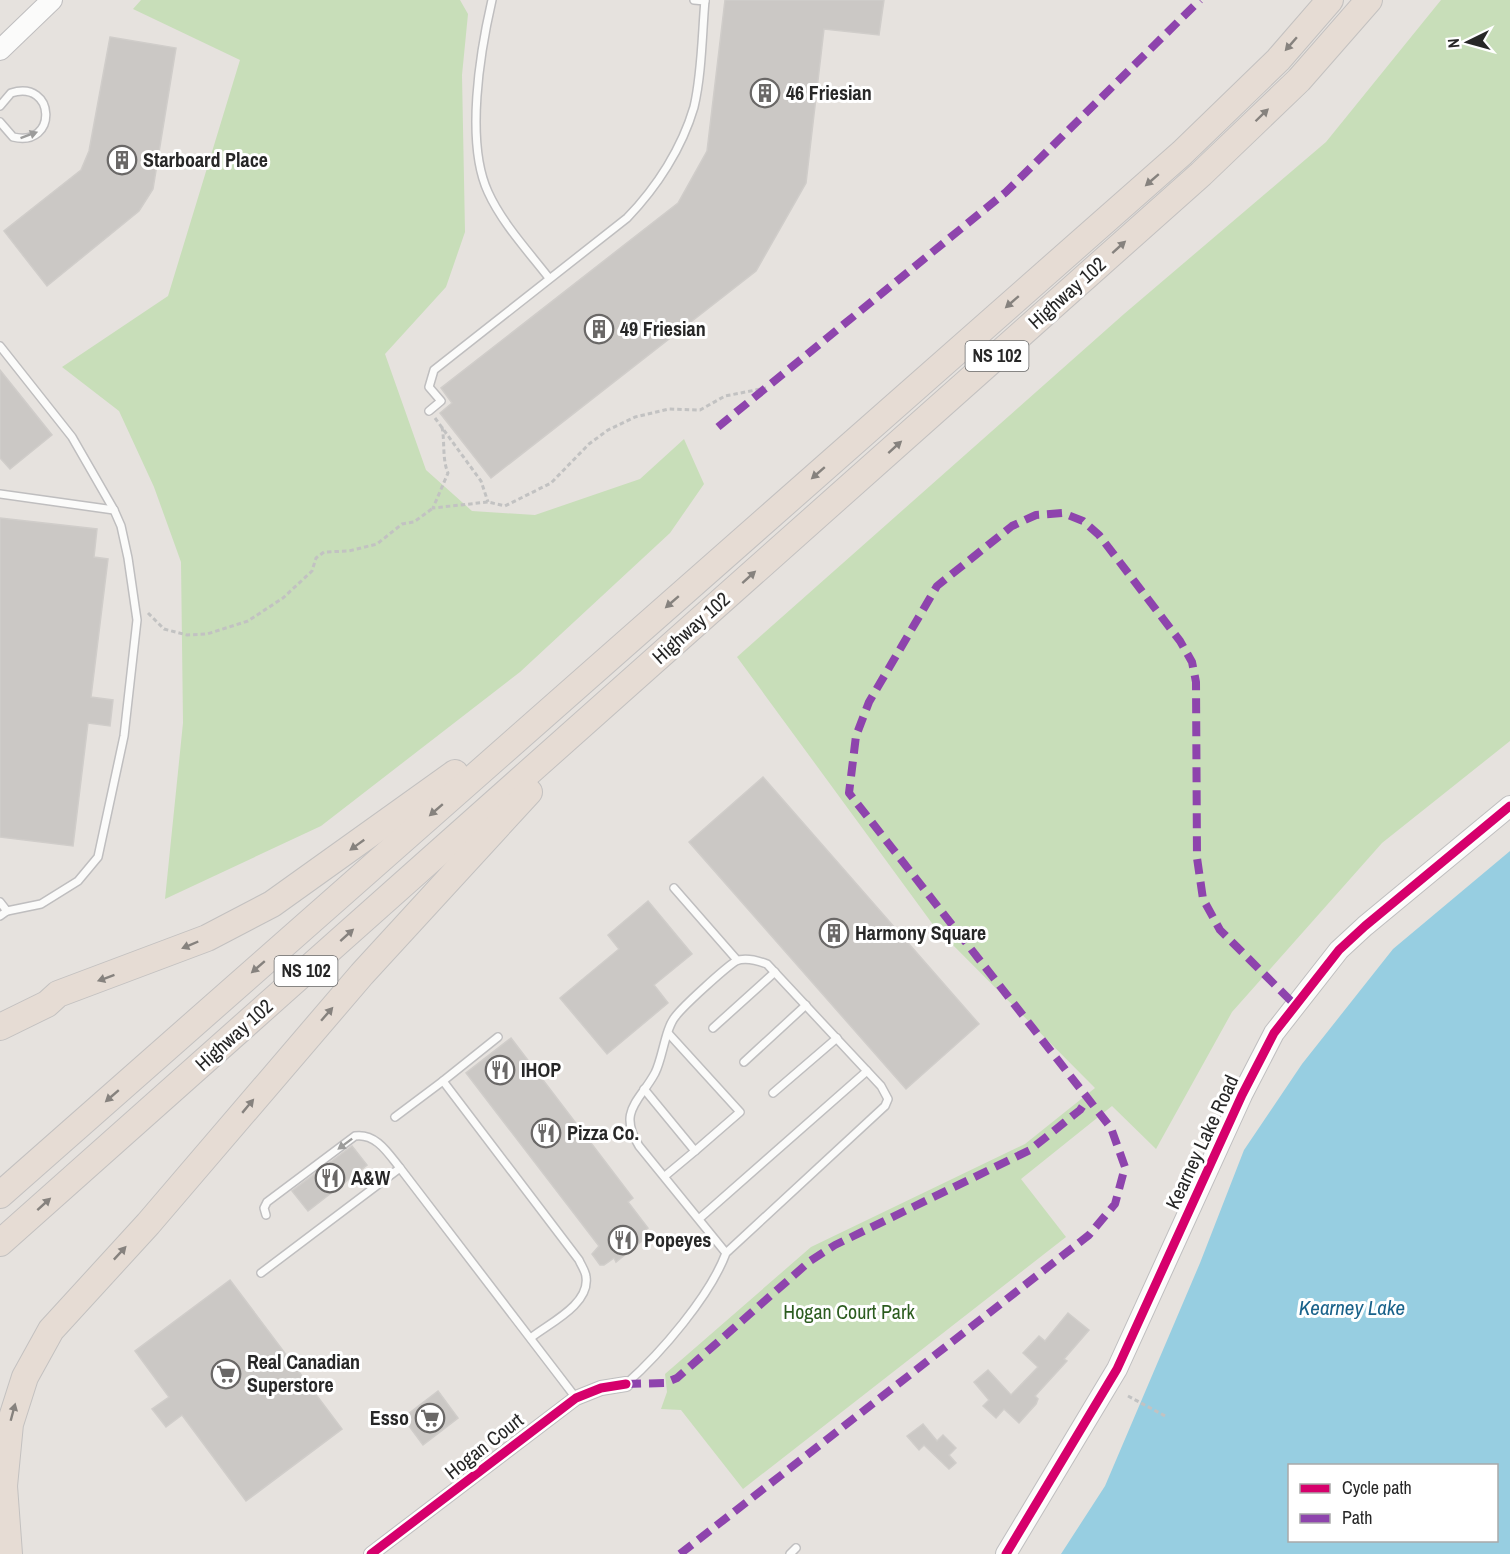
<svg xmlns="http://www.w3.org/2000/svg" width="1510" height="1554" viewBox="0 0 1510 1554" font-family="'Archivo Narrow',sans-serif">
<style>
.green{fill:#c8deb9}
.water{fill:#97cee1;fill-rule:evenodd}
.building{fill:#cbc8c5;stroke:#d0cdca;stroke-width:1.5}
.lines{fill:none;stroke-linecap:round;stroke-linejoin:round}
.lane-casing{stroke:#bfbebf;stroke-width:10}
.street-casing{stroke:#bfbebf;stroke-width:16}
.secondary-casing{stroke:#bfbebf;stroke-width:22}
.highway-casing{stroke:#c3c1c0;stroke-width:28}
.path{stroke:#c2c2c2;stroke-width:3;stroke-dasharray:4.5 3;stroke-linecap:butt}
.lane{stroke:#fbfbfa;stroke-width:7}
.street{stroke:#fbfbfa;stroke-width:14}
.secondary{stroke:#fbfbfa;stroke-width:20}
.highway{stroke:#e6dcd4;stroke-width:26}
.quiet{stroke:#8e44ad;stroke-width:8;stroke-dasharray:15 8;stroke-linecap:butt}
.cycleway-casing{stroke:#fff;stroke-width:13}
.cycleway{stroke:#d6006c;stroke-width:9}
.oneway{fill:#86827e}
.oneway2{fill:#9c9c9b}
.labels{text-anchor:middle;stroke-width:6;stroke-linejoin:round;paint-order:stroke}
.shield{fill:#fff;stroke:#686868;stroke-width:1.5}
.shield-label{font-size:18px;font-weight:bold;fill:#272727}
.poi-label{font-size:20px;font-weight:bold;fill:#272727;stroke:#fff;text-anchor:start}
.street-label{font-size:20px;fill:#272727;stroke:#fff}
.park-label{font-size:20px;fill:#2c5c1f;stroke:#fff}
.water-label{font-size:21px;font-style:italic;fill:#19628a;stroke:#fff}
</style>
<rect width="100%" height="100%" fill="#e6e2de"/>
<g class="green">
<path d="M141,0h319l8,14 -6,61 3,157 -19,55 -61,67 41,116 46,41 63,4 105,-36 44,-40 20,45 -34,49 -150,139 -199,154 -156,73 18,-176 -2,-161 -27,-75 -35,-76 -57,-44 106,-71 72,-236 -107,-51z"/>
<path d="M1441,0h69v741l-128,102 -150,169 -76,137 -44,-43 -91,73 45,58 -323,252 -62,-79 -20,-1 6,-17 -2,-18 146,-127 214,-103 70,-56 -161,-162 -197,-269 387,-343 202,-172z"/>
</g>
<path class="water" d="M1510,851v703h-449l44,-68 95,-223 44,-113 58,-86 91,-115zM1290,1466h206v74h-206z"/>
<g class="building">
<path d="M725,0h159l-5,35 -55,-6 -18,154 -50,88 -265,207 -51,-65 12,-10 -11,-15 237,-185 29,-52z"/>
<path d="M110,37l66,11 -23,141 -14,22 -92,75 -43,-55 77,-61 8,-19z"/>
<path d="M0,370l52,65 -42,34 -10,-11z"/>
<path d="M0,518l97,11 -3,28 14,2 -17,138 22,3 -3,26 -22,-3 -15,123 -73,-9z"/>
<path d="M763,777l216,247 -73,65 -217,-247z"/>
<path d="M648,901l44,53 -38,31 14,18 -61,51 -47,-56 59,-49 -11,-14z"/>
<path d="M511,1038l122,160 -5,4 20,26 -5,4 4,5 -31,25 -2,-4 -10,7h-4l-8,-11 7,-8 -133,-173z"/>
<path d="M352,1146l15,19 -59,46 -16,-20z"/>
<path d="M230,1280l112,149 -96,72 -64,-86 -16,12 -14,-18 17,-12 -34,-46z"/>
<path d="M1068,1313l21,17 -25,29 3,2 -32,35 3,3 -2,5 -17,19 -15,-14 -8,9 -13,-12 6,-6 -15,-18 14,-12 23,25 27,-28 -15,-14 16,-17 6,5z"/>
<path d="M438,1391l20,27 -35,27 -20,-27z"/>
<path d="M923,1424l14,17 6,-6 13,13 -7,7 7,8 -7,6 -25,-24 -5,5 -12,-14z"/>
</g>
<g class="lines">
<g class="lane-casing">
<g id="lane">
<path d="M492,0c-12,52 -27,142 -4,192 14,31 40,59 61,86"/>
<path d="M694,0l11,1"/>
<path d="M0,106l11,-13c45,-14 47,55 2,44l-13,-15"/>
<path d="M0,346l72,91 42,73 7,16 7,32 9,62 -13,116 -26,121 -20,24 -37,23 -34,7 -7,5"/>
<path d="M429,411l12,-10 -12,-14 5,-17 193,-152c30,-31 55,-70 67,-111 8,-34 8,-73 11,-107"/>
<path d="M0,494l114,16"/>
<path d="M674,888l63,72"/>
<path d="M0,902l7,9"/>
<path d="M713,1028l62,-56"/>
<path d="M498,1037l-55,44 136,179c2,5 7,12 7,17 4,27 -36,46 -54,60"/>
<path d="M744,1062l62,-57"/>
<path d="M644,1089l51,62 45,-39 -71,-78"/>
<path d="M773,1093l64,-55"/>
<path d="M395,1117l48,-36"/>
<path d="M665,1176l30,-25"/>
<path d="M266,1215l-2,-7 3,-6 88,-66c21,-3 33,17 45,32"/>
<path d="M700,1218l167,-147"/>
<path d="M261,1273l139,-105 176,230"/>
<path d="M626,1384c35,-31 84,-88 100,-131l159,-147 3,-7 -7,-13 -114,-122c-8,-3 -22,-7 -31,-3 -11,7 -53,45 -61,56 -10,12 -12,40 -20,56 -15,28 -38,38 -16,73l87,107"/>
<path d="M790,1554l6,-6"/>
</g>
</g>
<g class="street-casing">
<path id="street" d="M371,1554l205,-156 25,-10 25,-4"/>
</g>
<g class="secondary-casing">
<g id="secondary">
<path d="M0,50l52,-50"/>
<path d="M1006,1554l111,-185 125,-274 32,-62 65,-83 26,-24 145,-120"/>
</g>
</g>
<g class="highway-casing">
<g id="highway">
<path d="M0,1027l47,-23 11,-10 149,-56 65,-34 183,-131"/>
<path d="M0,1195l1182,-1042 96,-93 52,-60"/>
<path d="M0,1243l1201,-1069 98,-94 70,-80"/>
<path d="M9,1554l-5,-68 6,-62 15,-47 26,-47 97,-106 214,-250 167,-182"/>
</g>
</g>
<g class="path">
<path d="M435,418l46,63 7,21"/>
<path d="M442,427c3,15 0,32 6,46l-15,35 55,-6 17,4 46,-23 38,-39 19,-14 27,-13 34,-8 31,1 25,-14 41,-8"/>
<path d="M148,613l16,16 23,6 20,-1 41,-13 35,-23 29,-27 4,-13 8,-6 25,-1 28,-7 25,-20 12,-2 19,-14"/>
<path d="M1128,1396l39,21"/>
</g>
<use href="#lane" class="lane"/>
<use href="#street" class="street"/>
<use href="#secondary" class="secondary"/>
<use href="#highway" class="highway"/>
<g class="quiet">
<path d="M718,427l288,-235 194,-192"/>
<path d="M626,1384l39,-1 12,-5 133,-117 25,-16 195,-95 50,-40 8,-12"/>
<path d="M680,1554l409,-319 26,-31 10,-37 -14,-39 -262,-335 7,-57 13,-34 68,-116 75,-60 24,-11 27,-2 20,8 16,14 81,106 12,21 4,20 1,176 6,41 17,31 75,75"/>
</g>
<g class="cycleway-casing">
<g id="cycleway">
<path d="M371,1554l205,-156 25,-10 25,-4"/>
<path d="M1006,1554l111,-185 125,-274 32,-62 65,-83 26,-24 145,-120"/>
</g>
</g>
<use href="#cycleway" class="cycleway"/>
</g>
<defs><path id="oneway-solid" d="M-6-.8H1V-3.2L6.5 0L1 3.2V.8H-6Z" transform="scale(1.5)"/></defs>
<g class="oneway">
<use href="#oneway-solid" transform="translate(1291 44) rotate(131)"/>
<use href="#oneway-solid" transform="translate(1262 115) rotate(-44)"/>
<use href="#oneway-solid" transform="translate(1152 180) rotate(139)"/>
<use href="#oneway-solid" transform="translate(1119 247) rotate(-42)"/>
<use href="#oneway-solid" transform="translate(1012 302) rotate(139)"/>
<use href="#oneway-solid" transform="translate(895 447) rotate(-42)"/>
<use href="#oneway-solid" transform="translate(818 473) rotate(139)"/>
<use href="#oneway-solid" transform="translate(749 577) rotate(-42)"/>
<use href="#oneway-solid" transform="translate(672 602) rotate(139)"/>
<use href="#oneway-solid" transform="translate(436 810) rotate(139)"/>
<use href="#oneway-solid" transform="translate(357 845) rotate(144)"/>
<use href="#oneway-solid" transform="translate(347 935) rotate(-42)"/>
<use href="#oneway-solid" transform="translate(190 945) rotate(157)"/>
<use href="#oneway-solid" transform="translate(258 967) rotate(139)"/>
<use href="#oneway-solid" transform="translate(106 978) rotate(160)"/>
<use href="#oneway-solid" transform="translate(327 1014) rotate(-49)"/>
<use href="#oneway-solid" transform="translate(112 1096) rotate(139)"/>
<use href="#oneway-solid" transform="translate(248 1106) rotate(-50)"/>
<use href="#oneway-solid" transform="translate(44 1204) rotate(-42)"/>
<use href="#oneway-solid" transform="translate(120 1253) rotate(-47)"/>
<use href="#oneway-solid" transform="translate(13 1412) rotate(-75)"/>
</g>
<g class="oneway2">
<use href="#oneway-solid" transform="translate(29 135) rotate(-20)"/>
<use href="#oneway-solid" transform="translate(345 1144) rotate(143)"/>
</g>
<defs>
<g id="building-ring" transform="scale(1.5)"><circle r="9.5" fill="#fff" stroke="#6a6867" stroke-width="1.5"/><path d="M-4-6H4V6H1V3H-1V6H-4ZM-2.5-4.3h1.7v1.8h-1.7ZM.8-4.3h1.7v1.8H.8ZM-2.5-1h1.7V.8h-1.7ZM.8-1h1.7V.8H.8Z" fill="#6a6867"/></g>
<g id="restaurant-ring" transform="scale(1.5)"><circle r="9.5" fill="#fff" stroke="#6a6867" stroke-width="1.5"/><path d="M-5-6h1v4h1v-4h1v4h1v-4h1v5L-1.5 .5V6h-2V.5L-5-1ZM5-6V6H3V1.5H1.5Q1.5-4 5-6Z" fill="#6a6867"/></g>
<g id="supermarket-ring" transform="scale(1.5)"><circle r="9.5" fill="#fff" stroke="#6a6867" stroke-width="1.5"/><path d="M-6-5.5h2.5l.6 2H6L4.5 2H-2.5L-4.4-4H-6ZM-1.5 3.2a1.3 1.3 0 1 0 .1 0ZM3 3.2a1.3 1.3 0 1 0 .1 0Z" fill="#6a6867"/></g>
</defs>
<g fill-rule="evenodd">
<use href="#building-ring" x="765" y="93"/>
<use href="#building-ring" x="122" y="160"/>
<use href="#building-ring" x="599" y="329"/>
<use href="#building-ring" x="834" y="933"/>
<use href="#restaurant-ring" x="500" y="1070"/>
<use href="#restaurant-ring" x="546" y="1133"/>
<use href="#restaurant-ring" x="330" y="1178"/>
<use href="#restaurant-ring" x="623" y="1240"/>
<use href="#supermarket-ring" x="226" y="1374"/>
<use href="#supermarket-ring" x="430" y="1418"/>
</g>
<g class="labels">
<g class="shield">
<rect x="965.5" y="341" width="63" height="30" rx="4.5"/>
<rect x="274.5" y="956" width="63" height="30" rx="4.5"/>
</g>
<g class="shield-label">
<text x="997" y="362">NS 102</text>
<text x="306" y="977">NS 102</text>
</g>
<g class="poi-label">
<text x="786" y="100">46 Friesian</text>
<text x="143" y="167">Starboard Place</text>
<text x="620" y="336">49 Friesian</text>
<text x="855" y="940">Harmony Square</text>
<text x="521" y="1077">IHOP</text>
<text x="567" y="1140">Pizza Co.</text>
<text x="351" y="1185">A&amp;W</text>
<text x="644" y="1247">Popeyes</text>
<text x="247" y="1369">Real Canadian<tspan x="247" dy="23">Superstore</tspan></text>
<text x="409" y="1425" text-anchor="end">Esso</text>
</g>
<g class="street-label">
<text transform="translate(1067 293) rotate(-42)" y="7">Highway 102</text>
<text transform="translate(691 628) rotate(-42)" y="7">Highway 102</text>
<text transform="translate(234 1035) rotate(-42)" y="7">Highway 102</text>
<text transform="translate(1202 1142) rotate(-65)" y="7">Kearney Lake Road</text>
<text transform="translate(484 1446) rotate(-38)" y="7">Hogan Court</text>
</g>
<g class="park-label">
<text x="849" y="1319">Hogan Court Park</text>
</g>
<g class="water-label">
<text x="1352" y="1315">Kearney Lake</text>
</g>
</g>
<rect x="1288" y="1464" width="210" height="78" fill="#ffffff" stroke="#a9a9a9" stroke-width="1.5"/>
<rect x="1300" y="1484" width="30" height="9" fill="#d6006c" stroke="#a9a9a9" stroke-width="1.5"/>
<text x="1342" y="1494" font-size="18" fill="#272727">Cycle path</text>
<rect x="1300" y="1514" width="30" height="9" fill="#8e44ad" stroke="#a9a9a9" stroke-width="1.5"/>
<text x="1342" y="1524" font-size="18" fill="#272727">Path</text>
<g transform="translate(1468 42) rotate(265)" stroke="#ffffff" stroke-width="4.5" paint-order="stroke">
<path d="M0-4.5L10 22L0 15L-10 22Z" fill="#272727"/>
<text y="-9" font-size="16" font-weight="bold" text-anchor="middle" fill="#272727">N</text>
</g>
</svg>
